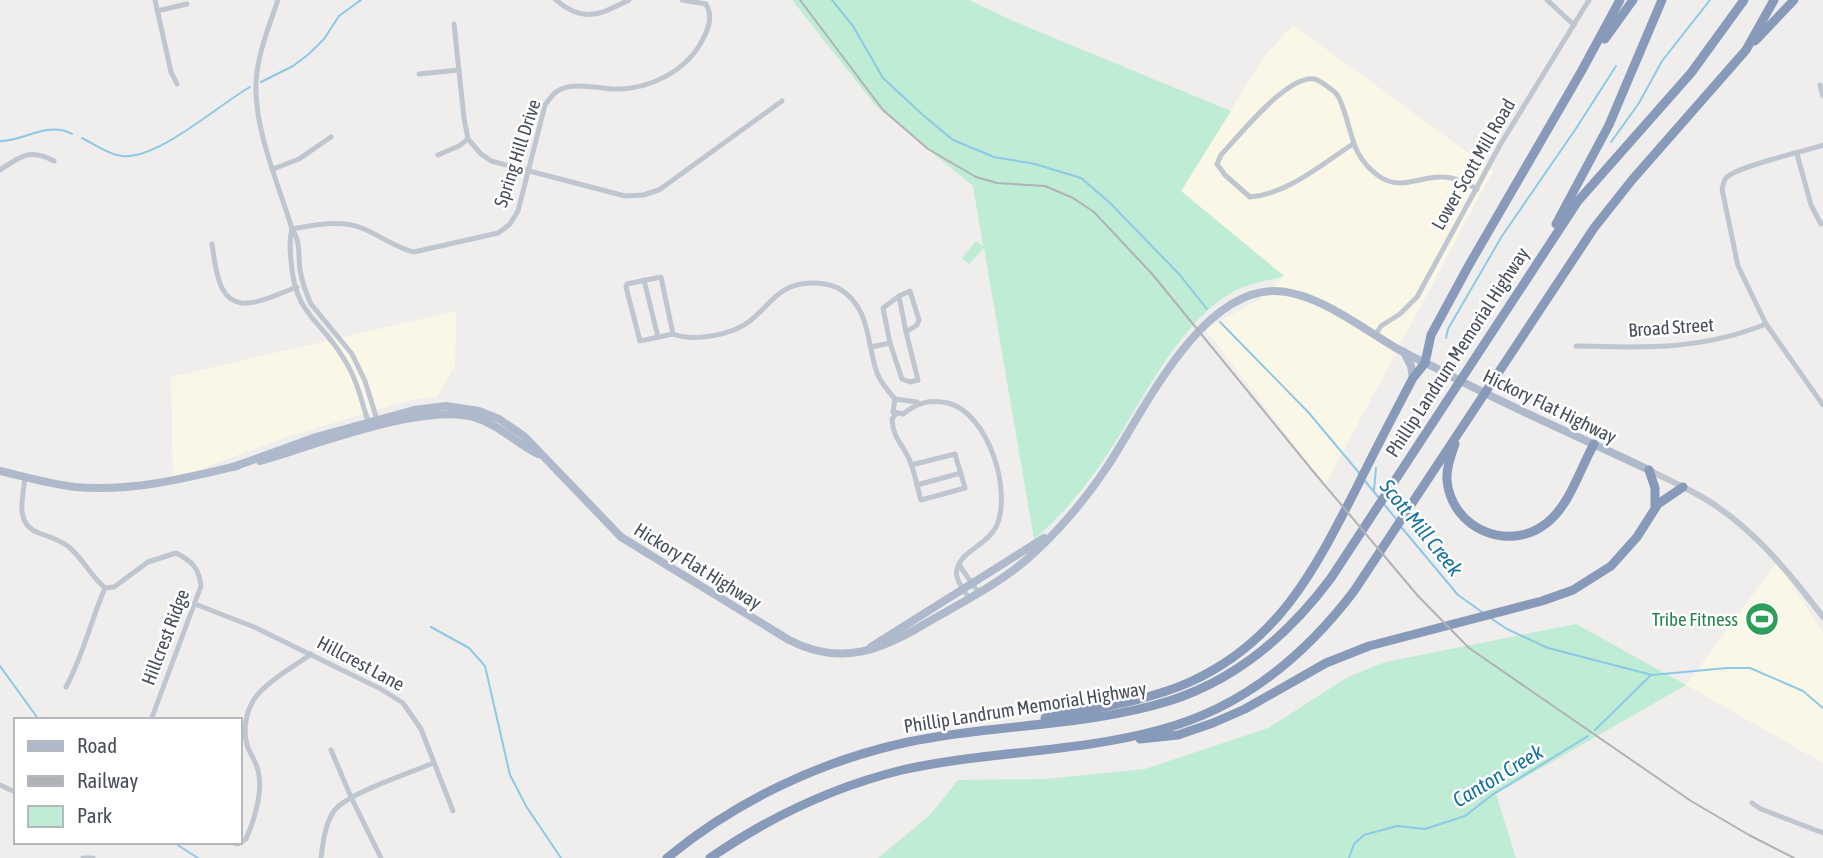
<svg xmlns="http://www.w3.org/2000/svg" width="1823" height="858" viewBox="0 0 1823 858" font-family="'Asap Condensed',sans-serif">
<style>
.commercial{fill:#faf7e7}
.green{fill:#beecd5}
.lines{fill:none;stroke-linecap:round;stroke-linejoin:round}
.stream{stroke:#8dc9e6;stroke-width:2}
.minor{stroke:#bfc6cf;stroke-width:5}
.tertiary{stroke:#bfc6cf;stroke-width:6}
.primary{stroke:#aeb9cb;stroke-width:8}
.motorway{stroke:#889aba;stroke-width:9}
.rail{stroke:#b0b2b7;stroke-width:2}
.labels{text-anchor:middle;stroke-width:5;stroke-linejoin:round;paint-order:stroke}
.street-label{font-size:19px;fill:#474e5a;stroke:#fff}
.leisure-label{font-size:19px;fill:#27864d;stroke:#fff;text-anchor:end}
.water-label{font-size:21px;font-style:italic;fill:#15729f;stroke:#fff}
</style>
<rect width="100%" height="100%" fill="#f0eeed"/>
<g class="commercial">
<path d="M1293,25l200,146 -168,314 -120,-156 57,-31 22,-22 -103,-85 82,-133z"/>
<path d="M456,311l-1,54 -18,32 -23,2 -125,37 -116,43 -2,-102z"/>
<path d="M1777,562l46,70v131l-137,-78z"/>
</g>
<g class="green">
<path d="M792,0h177l44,21 218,90 -50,80 103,85c-13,4 -28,6 -41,11 -60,25 -101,116 -136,168 -20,30 -45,61 -73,84l-50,-291 -15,16 -7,-6 14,-17 7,5 -10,-60 -97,-80z"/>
<path d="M1576,624l110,61 -190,109 20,64h-638l52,-43 28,-35 87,-1 100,-10 123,-41 80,-51 37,-15z"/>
</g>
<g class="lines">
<g class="stream">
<path d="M832,0l21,26 30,52 40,37 30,25 41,17 41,7 46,14 29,25 69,71 28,35"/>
<path d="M261,82l32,-16 16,-12 15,-15 15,-23 22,-16"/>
<path d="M82,138c12,6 27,17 40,18 36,4 96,-51 128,-69"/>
<path d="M0,141c25,0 47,-20 72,-7"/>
<path d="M1611,142l28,-39 23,-42 48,-61"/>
<path d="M1220,322l89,91 51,61"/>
<path d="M1446,338l2,-9 54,-93 73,-106 41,-64"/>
<path d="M1365,481l14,17"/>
<path d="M1374,490l2,-22"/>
<path d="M1383,503l14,17"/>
<path d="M1402,528l56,67 24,17"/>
<path d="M1492,619l15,10 41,19 104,27 75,-7h23l53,23 20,17"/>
<path d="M431,627l38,21 16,18 25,109 16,31 35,52"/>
<path d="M0,666l39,54"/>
<path d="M1595,730l56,-55"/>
<path d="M173,842l25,16"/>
<path d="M1349,858l5,-14 10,-9 33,-9 28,3 40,-13 27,-21 96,-59"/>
</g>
<g class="minor">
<path d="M155,0l16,72 6,12"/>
<path d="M278,0c-9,26 -21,56 -22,83 -2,47 23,102 36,146 9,13 6,26 8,41 2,12 6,23 11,34l41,50 13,27 13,42"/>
<path d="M556,0c27,24 45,14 73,0"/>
<path d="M1547,0l27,25"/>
<path d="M157,11l30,-7"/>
<path d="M454,24l10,94 4,21 13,15 10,7 134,35 18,-1 16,-5 123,-89"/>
<path d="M419,74l40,-4"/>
<path d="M1820,85l3,11"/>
<path d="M1353,144c-31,20 -65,50 -103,53l-25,-22 -8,-11 4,-9c18,-19 66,-80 93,-76 5,1 10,5 14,8 4,3 9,6 11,11 14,29 9,57 41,79 22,14 40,-1 62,0 13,0 24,6 35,12"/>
<path d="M1823,145c-18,6 -89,22 -97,33 -2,2 -3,8 -4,11l16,77 28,58 57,81"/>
<path d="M1797,154l14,51 10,19"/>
<path d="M438,155l21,-9 9,-7"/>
<path d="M273,169l26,-10 32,-22"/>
<path d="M0,170c21,-14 30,-22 54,-9"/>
<path d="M292,229c23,-4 50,-10 72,0 17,7 32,19 50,23l84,-19 12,-9 8,-13 27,-106c3,-4 7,-10 11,-13 14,-11 41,-4 58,-3 35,1 73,-18 89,-50 6,-12 10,-23 3,-35l-24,-4"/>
<path d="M292,229c-3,11 -2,21 -1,32 4,55 29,57 53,98 13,20 18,43 25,66"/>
<path d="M212,244c2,12 3,27 8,39 13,38 53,12 77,4"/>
<path d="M661,277l12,57 -33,7 -14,-54 1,-3z"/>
<path d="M644,280l14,57"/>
<path d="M899,296l7,36"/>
<path d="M673,334c21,8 59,1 77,-13 22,-18 30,-38 62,-38 9,0 17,1 26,5 33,19 28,53 39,85 4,10 11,18 18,26l-2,13 10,2c14,-11 26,-15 45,-11 40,10 65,88 48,124 -10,19 -35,24 -39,42 -3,10 7,21 12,29"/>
<path d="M1376,334l5,-8 19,-12 17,-17 83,-152 89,-145"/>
<path d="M1576,346c68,2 126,4 190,-22"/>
<path d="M871,347l19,-4 -7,-35 16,-12 11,-5 9,29 -2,5 -11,7 12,48 -8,2 -8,-3 -12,-36"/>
<path d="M895,399l22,3"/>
<path d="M896,414l-4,5c1,20 11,25 18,42 5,12 7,26 11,39l44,-12 -10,-34 -44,11"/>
<path d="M25,477c-2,21 -11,47 14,56 11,4 21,7 30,14 14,12 22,29 36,41"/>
<path d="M917,485l44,-12"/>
<path d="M959,565l19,27"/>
<path d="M195,604l59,23 127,62 22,14 18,26 32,82"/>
<path d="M66,687c17,-31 25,-67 39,-99l9,-1 34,-25 28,-9c16,8 23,15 25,33l-50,134"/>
<path d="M331,750l20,47 30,61"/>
<path d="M0,785l15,7"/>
<path d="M1752,803l9,6 62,24"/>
<path d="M231,842l7,2 8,-5c8,-18 16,-44 13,-64 -1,-10 -6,-16 -10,-25 -7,-16 -4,-38 6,-52 11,-16 40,-32 56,-44"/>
<path d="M83,858h10"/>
<path d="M321,858c2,-16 4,-34 13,-47 11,-17 77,-38 99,-48"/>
</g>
<path class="tertiary" d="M1649,470c13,7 27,13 40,20 56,28 97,78 134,127"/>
<g class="primary">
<path d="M1404,352l7,14 2,12"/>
<path d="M260,461c53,-15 162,-58 213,-44 26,7 42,26 65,37"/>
<path d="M233,467l83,-30 98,-27 32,-4 33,5 20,8 25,17 97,101 168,103c52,27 93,10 139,-18 35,-20 78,-42 107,-70 26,-24 52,-55 72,-85 36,-54 90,-173 165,-176 42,-1 88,36 124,57 12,7 25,13 38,19 70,38 144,69 215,103"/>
<path d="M0,471c25,6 50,13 75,16 56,5 108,-8 162,-21"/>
<path d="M871,647l173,-109"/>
</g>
<g class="motorway">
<path d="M1605,39l28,-39"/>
<path d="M1755,41l39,-41"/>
<path d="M1556,224l53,-99 53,-125"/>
<path d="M1455,444c-4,11 -9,24 -8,36 4,49 63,74 101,42 22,-18 32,-53 46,-78"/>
<path d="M1649,470l6,18v18"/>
<path d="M1045,718c48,-10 100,-16 145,-36 89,-40 125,-113 167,-195 18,-37 37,-73 56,-109l12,-15 6,-28 38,-70 112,-193 39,-72"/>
<path d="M1140,739l38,-4 35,-12 32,-14 81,-46 43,-17 173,-45 31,-11 38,-24 26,-29 21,-33 25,-17"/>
<path d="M667,858c69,-57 153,-97 241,-116 86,-18 177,-15 261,-41 67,-21 121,-68 162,-123l247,-377 113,-128 53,-73"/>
<path d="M710,858c58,-40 123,-71 192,-88 84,-19 173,-17 257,-40 81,-21 145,-73 195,-139l240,-363 38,-48 114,-130 28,-50"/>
</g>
<path class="rail" d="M800,0l83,110 45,39 48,28 21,6 48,3 28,12 21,14 59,63 159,195 106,126 51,52 222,153 58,34 45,23"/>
</g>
<defs>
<g id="stadium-disc" transform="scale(1.75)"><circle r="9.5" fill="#2e9e5b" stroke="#fff"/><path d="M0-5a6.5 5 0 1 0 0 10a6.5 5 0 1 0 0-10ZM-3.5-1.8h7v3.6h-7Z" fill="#fff"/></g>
</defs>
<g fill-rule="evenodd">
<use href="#stadium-disc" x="1762" y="619"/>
</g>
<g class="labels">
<g class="street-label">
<text transform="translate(517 153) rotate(-72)" y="7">Spring Hill Drive</text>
<text transform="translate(1473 164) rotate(-60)" y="7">Lower Scott Mill Road</text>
<text transform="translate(1671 327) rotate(-4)" y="7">Broad Street</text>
<text transform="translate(1457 352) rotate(-57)" y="7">Phillip Landrum Memorial Highway</text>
<text transform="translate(1550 406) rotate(26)" y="7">Hickory Flat Highway</text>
<text transform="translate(698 566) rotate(32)" y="7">Hickory Flat Highway</text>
<text transform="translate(165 637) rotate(-69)" y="7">Hillcrest Ridge</text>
<text transform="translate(361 663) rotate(28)" y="7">Hillcrest Lane</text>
<text transform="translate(1025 707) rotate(-9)" y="7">Phillip Landrum Memorial Highway</text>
</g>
<g class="leisure-label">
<text x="1738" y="626">Tribe Fitness</text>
</g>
<g class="water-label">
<text transform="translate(1421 528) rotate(51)" y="7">Scott Mill Creek</text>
<text transform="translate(1498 776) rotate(-31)" y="7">Canton Creek</text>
</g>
</g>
<rect x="14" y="718" width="228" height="126" fill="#ffffff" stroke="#b5b8bd" stroke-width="2"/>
<rect x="28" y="741" width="35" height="10" fill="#aeb9cb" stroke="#b5b8bd" stroke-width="2"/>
<text x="77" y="753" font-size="21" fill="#474e5a">Road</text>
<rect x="28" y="776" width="35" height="10" fill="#b0b2b7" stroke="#b5b8bd" stroke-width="2"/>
<text x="77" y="788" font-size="21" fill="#474e5a">Railway</text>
<rect x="28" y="806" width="35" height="21" fill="#beecd5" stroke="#b5b8bd" stroke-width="2"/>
<text x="77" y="823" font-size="21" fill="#474e5a">Park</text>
</svg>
